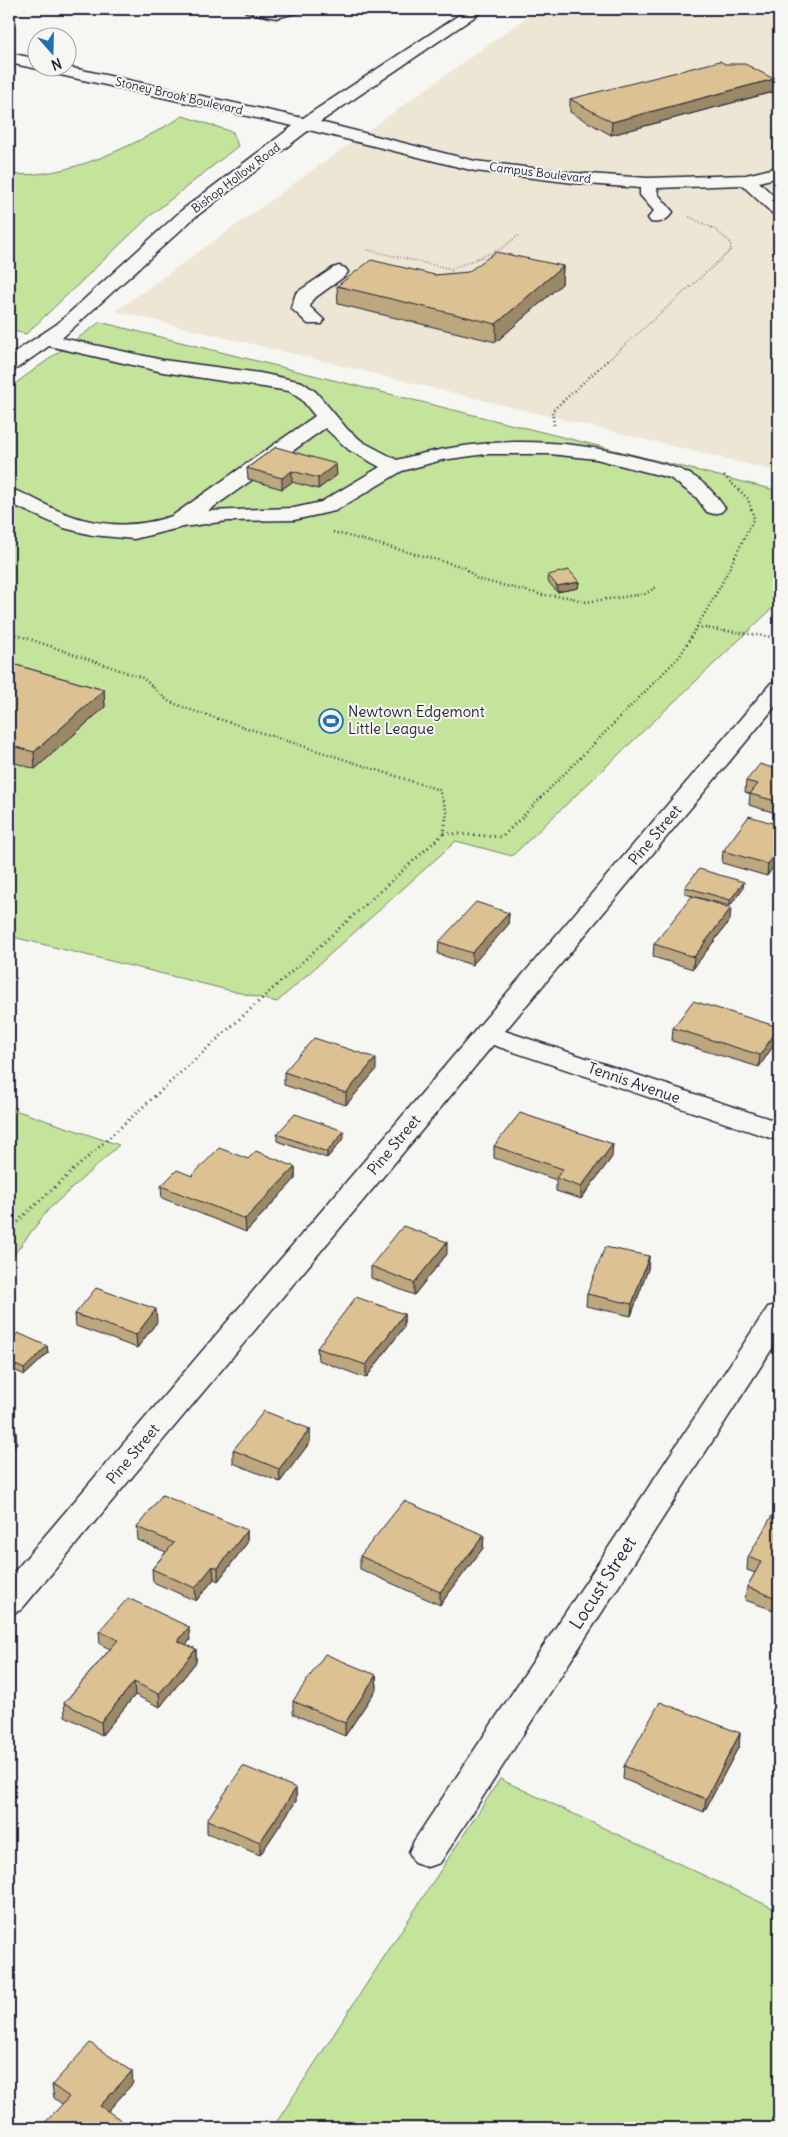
<svg xmlns="http://www.w3.org/2000/svg" width="788" height="2137" viewBox="0 0 788 2137" font-family="Delius,sans-serif">
<style>
.built{fill:#eee6d5}
.green{fill:#c4e39b;stroke:#73826b}
.lines{fill:none;stroke-linecap:round;stroke-linejoin:round}
.minor-casing{stroke:#22223b;stroke-width:3}
.path-far2{stroke:#22223b;stroke-width:2;stroke-dasharray:0.5 2.5;stroke-linecap:butt}
.path-far1{stroke:#22223b;stroke-width:2.5;stroke-dasharray:1 3;stroke-linecap:butt}
.path{stroke:#22223b;stroke-width:3;stroke-dasharray:1 4;stroke-linecap:butt}
.minor{fill:#f6f6f2;fill-rule:evenodd}
.wall{fill:#bda77e;stroke:#22223b}
.shaded-wall{fill:#9a8866;stroke:#22223b}
.building{fill:#dcc292;stroke:#22223b}
.labels{text-anchor:middle;stroke-width:4;stroke-linejoin:round;paint-order:stroke}
.far-street-label{font-size:12px;fill:#22223b;stroke:#f6f6f2}
.poi-label{font-size:15px;fill:#22223b;stroke:#f6f6f2;text-anchor:start}
.street-label{font-size:15px;fill:#22223b;stroke:#f6f6f2}
.near-street-label{font-size:18px;fill:#22223b;stroke:#f6f6f2}
</style>
<rect width="100%" height="100%" fill="#f6f6f2"/>
<filter id="ink" filterUnits="userSpaceOnUse"><feTurbulence type="fractalNoise" baseFrequency=".02" numOctaves="2"/><feDisplacementMap in="SourceGraphic" scale="10" xChannelSelector="R" yChannelSelector="G"/><feConvolveMatrix kernelMatrix="1 2 1 2 8 2 1 2 1" color-interpolation-filters="sRGB"/></filter>
<g filter="url(#ink)">
<path class="built" d="M538,9h241v463l-663,-161z"/>
<g class="green">
<path d="M183,116l50,16 5,14 -87,69 -125,119 -17,-4v-156c57,6 126,-29 174,-58z"/>
<path d="M100,322l679,169v111l-267,254 -56,-15 -179,161 -268,-66v-548z"/>
<path d="M9,1108l110,37 -71,65 -39,51z"/>
<path d="M500,1779l279,132v217h-500l-5,-2z"/>
</g>
<g class="lines">
<g class="minor-casing">
<g id="minor">
<path d="M243,9h60l-3,3 -24,6 -30,-6z"/>
<path d="M468,9h18l-166,113 155,39 99,12 74,5 98,-3 33,-8v10l-20,5 20,19v14l-6,-1 -31,-29 -85,3 1,6 15,18c-6,8 -12,12 -22,10l-3,-4 6,-7 -14,-16v-7l-66,-5 -99,-12 -166,-41 -115,88 -132,120 101,22 97,13 42,9 14,10 32,38 15,12 34,18c81,-23 158,-24 239,-3 42,11 63,13 89,51l-4,4 -7,2 -7,-2 -11,-15 -26,-19 -74,-19 -46,-5h-64l-44,6 -40,11 -67,40 -41,9 -66,1 -45,6 -49,12 -42,-4 -28,-7 -55,-25v-14c15,3 29,12 43,19 40,18 78,22 120,8l143,-100 -13,-16 -13,-9 -126,-19 -114,-26 -33,23 -7,2v-15l48,-32 125,-114 111,-84 -242,-53 -6,-2 -2,-3 25,-1 235,51zM325,428l24,22 31,17 -59,35 -27,6 -86,3z"/>
<path d="M9,53l29,6v9h5l-5,1 -29,-6z"/>
<path d="M339,266l6,2 3,4 -3,4 -33,24 -2,7 14,13 -2,4h-14l-17,-16 5,-15 37,-25z"/>
<path d="M779,681v21l-274,329 274,91v19l-286,-96 -472,565 -12,4v-36l762,-895z"/>
<path d="M779,1304v34l-339,525 -13,4 -13,-4 -5,-11 5,-11 354,-534z"/>
</g>
</g>
<g class="path-far2">
<path d="M368,250l83,19 2,7"/>
<path d="M451,269l50,-20 18,-14"/>
<path d="M607,361l124,-111 -1,-8 -14,-12 -28,-14"/>
</g>
<g class="path-far1">
<path d="M554,425l-2,-14 57,-52"/>
<path d="M333,532l131,35 13,12 66,16 25,2 18,5 59,-8 13,-8"/>
<path d="M697,627l82,11"/>
<path d="M9,632l134,46 25,23 20,8 251,81 8,22 -1,6"/>
<path d="M521,818l159,-162 40,-69 34,-69 -6,-19 -24,-23"/>
</g>
<g class="path">
<path d="M444,833l58,4 20,-20"/>
<path d="M9,1234l13,-17 422,-384 2,-16"/>
</g>
<use href="#minor" class="minor"/>
</g>
<g class="wall">
<path d="M774,79l-1,13 -162,43 -41,-23v-13z"/>
<path d="M563,266l-1,18 -66,58 -158,-38 -1,-18 98,-11z"/>
<path d="M276,447l61,28 -19,14 -26,-7 -10,7 -34,-10 -1,-11z"/>
<path d="M548,575l31,7 -1,6 -21,4 -10,-12z"/>
<path d="M9,663l95,27 1,17 -70,62 -26,-8z"/>
<path d="M779,770v44l-30,-9 1,-11 -5,-2 1,-11z"/>
<path d="M779,825v33l-12,18 -45,-13 1,-12z"/>
<path d="M685,887l58,1 -13,18 -45,-12z"/>
<path d="M509,913l-1,12 -36,40 -34,-11 1,-12z"/>
<path d="M730,920l-37,49 -40,-12 1,-13z"/>
<path d="M673,1028l105,11 -19,28 -87,-26z"/>
<path d="M376,1070l-30,35 -62,-20v-13z"/>
<path d="M277,1134l67,4 -17,20 -50,-17z"/>
<path d="M494,1146l118,11 -31,42 -25,-8v-11l-62,-22z"/>
<path d="M248,1159l47,8v12l-49,53 -84,-34 -1,-12z"/>
<path d="M447,1254l-33,41 -43,-17v-12z"/>
<path d="M649,1256l-1,13 -17,47 -45,-10 1,-12z"/>
<path d="M75,1314l82,8 -20,26 -61,-22z"/>
<path d="M404,1314v13l-38,51 -48,-18 -1,-12z"/>
<path d="M9,1341l38,5 1,7 -23,22 -16,-7z"/>
<path d="M310,1429v13l-30,40 -47,-19v-13z"/>
<path d="M779,1516v96l-34,-12 2,-13 8,-14 -8,-3 1,-13z"/>
<path d="M137,1527l110,3v13l-29,38 -4,-2 -18,22 -43,-19 -1,-13 14,-17 -28,-12z"/>
<path d="M484,1535l-1,13 -43,57 -80,-36v-13z"/>
<path d="M99,1631l91,9 -4,5 10,4v13l-36,45 -25,-12 -33,40 -37,-19 -1,-13 46,-54 -10,-5z"/>
<path d="M376,1675l1,13 -32,48 -52,-22v-13z"/>
<path d="M740,1733l-1,13 -35,66 -81,-33 1,-13z"/>
<path d="M296,1788v13l-36,54 -53,-22v-13z"/>
<path d="M133,2083l-25,28 -46,-7 -8,-6 -2,-13z"/>
</g>
<g class="shaded-wall">
<path d="M774,79l-1,13 -162,43 1,-13z"/>
<path d="M563,266l-1,18 -66,58v-18z"/>
<path d="M336,464l1,11 -19,14v-11z"/>
<path d="M292,471v11l-10,7v-11z"/>
<path d="M579,582l-1,6 -21,4v-6z"/>
<path d="M104,690l1,17 -70,62 -1,-17z"/>
<path d="M779,848v10l-12,18 1,-12z"/>
<path d="M744,882l-1,6 -13,18v-6z"/>
<path d="M731,908l-1,12 -37,49 1,-12z"/>
<path d="M509,913l-1,12 -36,40v-12z"/>
<path d="M779,1027l-1,12 -19,28 1,-12z"/>
<path d="M376,1058v12l-30,35v-12z"/>
<path d="M344,1131v7l-17,20v-6z"/>
<path d="M613,1144l-1,13 -31,42v-12z"/>
<path d="M295,1167v12l-49,53 -1,-13z"/>
<path d="M447,1242v12l-33,41v-12z"/>
<path d="M649,1256l-1,13 -17,47 1,-12z"/>
<path d="M156,1309l1,13 -20,26 -1,-13z"/>
<path d="M404,1314v13l-38,51v-13z"/>
<path d="M47,1346l1,7 -23,22 -1,-6z"/>
<path d="M310,1429v13l-30,40 -1,-13z"/>
<path d="M16,1431l1,12 -8,9v-14z"/>
<path d="M247,1530v13l-29,38v-13z"/>
<path d="M484,1535l-1,13 -43,57v-13z"/>
<path d="M213,1566l1,13 -18,22 -1,-13z"/>
<path d="M189,1627l1,13 -11,14 -1,-13z"/>
<path d="M196,1649v13l-36,45 -1,-13z"/>
<path d="M376,1675l1,13 -32,48v-13z"/>
<path d="M134,1682l1,13 -33,40 -1,-13z"/>
<path d="M740,1733l-1,13 -35,66 2,-13z"/>
<path d="M296,1788v13l-36,54v-13z"/>
<path d="M132,2071l1,12 -31,35 -2,-12z"/>
</g>
<g class="building">
<path d="M720,61l5,3h20l29,15 -162,43 -42,-23z"/>
<path d="M496,252l67,14 -67,58 -159,-38 34,-26 64,15 33,-3z"/>
<path d="M276,447l60,17 -18,14 -26,-7 -10,7 -35,-10z"/>
<path d="M569,570l10,12 -22,4 -9,-11z"/>
<path d="M9,663l95,27 -70,62 -25,-7z"/>
<path d="M760,764l19,6v32l-29,-8 8,-10 -12,-3z"/>
<path d="M749,816l30,9v23l-11,16 -45,-13z"/>
<path d="M699,869l45,13 -14,18 -45,-13z"/>
<path d="M692,896l39,12 -37,49 -40,-13z"/>
<path d="M476,902l33,11 -37,40 -33,-11z"/>
<path d="M693,1001l86,26 -19,28 -87,-27z"/>
<path d="M314,1038l62,20 -30,35 -62,-21z"/>
<path d="M520,1113l93,31 -32,43 -25,-9 7,-9 -69,-23z"/>
<path d="M295,1114l49,17 -17,21 -50,-18z"/>
<path d="M219,1148l29,11 8,-8 39,16 -50,52 -84,-33 16,-16 15,6z"/>
<path d="M403,1226l44,16 -33,41 -43,-17z"/>
<path d="M605,1247l44,9 -17,48 -45,-10z"/>
<path d="M96,1288l60,21 -20,26 -61,-21z"/>
<path d="M356,1297l48,17 -38,51 -49,-17z"/>
<path d="M18,1333l29,13 -23,23 -15,-7v-21z"/>
<path d="M264,1411l46,18 -31,40 -46,-19z"/>
<path d="M9,1427l7,4 -7,7z"/>
<path d="M162,1495l85,35 -29,38 -5,-2 -18,22 -43,-19 22,-26 -37,-16z"/>
<path d="M404,1501l80,34 -44,57 -80,-36z"/>
<path d="M773,1514l6,2v83l-32,-12 14,-25 -13,-5z"/>
<path d="M128,1598l61,29 -11,14 18,8 -37,45 -25,-12 -33,40 -37,-19 54,-63 -19,-9z"/>
<path d="M325,1654l51,21 -31,48 -52,-22z"/>
<path d="M660,1702l80,31 -34,66 -82,-33z"/>
<path d="M243,1766l53,22 -36,54 -53,-22z"/>
<path d="M90,2043l42,28 -32,35 33,22h-93l29,-31 -17,-12z"/>
</g>
</g>
<defs>
<g id="stadium-ring" transform="scale(1.25)"><circle r="9.5" fill="#f6f6f2" stroke="#1f6fb2" stroke-width="1.5"/><path d="M0-5a6.5 5 0 1 0 0 10a6.5 5 0 1 0 0-10ZM-3.5-1.8h7v3.6h-7Z" fill="#1f6fb2"/></g>
</defs>
<g fill-rule="evenodd">
<use href="#stadium-ring" x="331" y="721"/>
</g>
<g class="labels">
<g class="far-street-label">
<text transform="translate(179 96) rotate(13)" y="4">Stoney Brook Boulevard</text>
<text transform="translate(540 173) rotate(7)" y="4">Campus Boulevard</text>
<text transform="translate(236 178) rotate(-37)" y="4">Bishop Hollow Road</text>
</g>
<g class="poi-label">
<text x="348" y="717">Newtown Edgemont<tspan x="348" dy="17">Little League</tspan></text>
</g>
<g class="street-label">
<text transform="translate(655 835) rotate(-50)" y="5">Pine Street</text>
<text transform="translate(634 1083) rotate(19)" y="5">Tennis Avenue</text>
<text transform="translate(394 1145) rotate(-50)" y="5">Pine Street</text>
<text transform="translate(133 1454) rotate(-50)" y="5">Pine Street</text>
</g>
<g class="near-street-label">
<text transform="translate(603 1583) rotate(-57)" y="6">Locust Street</text>
</g>
</g>
<rect width="788" height="2137" fill="none" stroke="#f6f6f2" stroke-width="30"/>
<rect x="15" y="15" width="758" height="2107" fill="none" stroke="#22223b" stroke-width="2" filter="url(#ink)"/>
<g transform="translate(52 52) rotate(160)"><circle r="24" fill="#f6f6f2" stroke="#a1a1a9"/>
<path d="M0-4L9 19L0 12L-9 19Z" fill="#1f6fb2"/>
<text y="-8" font-size="14" font-weight="bold" text-anchor="middle" fill="#22223b">N</text>
</g>
</svg>
